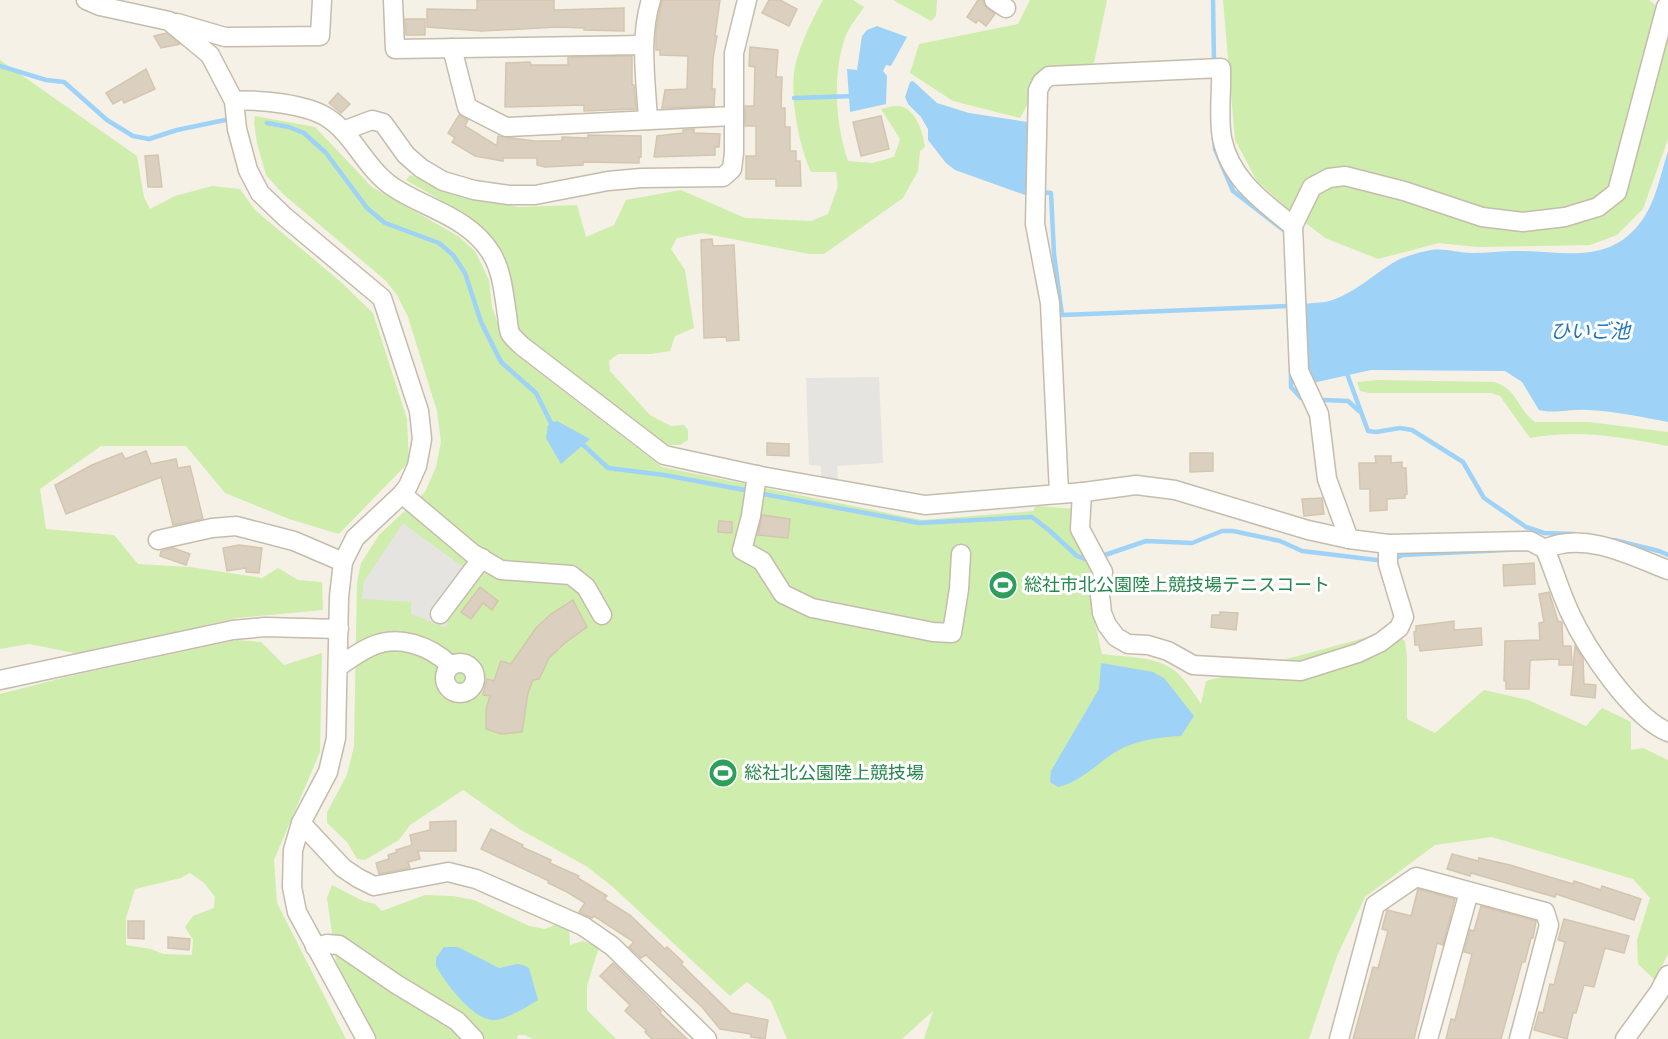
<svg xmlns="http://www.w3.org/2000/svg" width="1668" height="1039" viewBox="0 0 1668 1039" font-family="'PT Sans','Noto Sans JP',sans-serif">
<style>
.green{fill:#cfedac;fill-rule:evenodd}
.parking{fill:#e6e4e0}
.water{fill:#9ed2f7}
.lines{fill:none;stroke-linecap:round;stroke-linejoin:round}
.stream{stroke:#9ed2f7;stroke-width:4.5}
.building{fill:#dbd0bf;stroke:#d4c6ae;stroke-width:1.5}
.minor-casing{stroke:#c5bcac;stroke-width:21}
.minor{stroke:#fff;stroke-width:18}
.labels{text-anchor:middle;stroke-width:6;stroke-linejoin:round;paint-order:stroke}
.leisure-label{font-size:18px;fill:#27864d;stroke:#fff;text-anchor:start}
.water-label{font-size:20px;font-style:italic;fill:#2277b8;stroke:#fff}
</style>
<rect width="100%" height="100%" fill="#f5f1e7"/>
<g class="green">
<path d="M823,0h30l11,7c-6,9 -14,19 -18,28 -14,38 -11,88 2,126l24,2 22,-6 6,-18 -19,-30c5,-1 10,-3 15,-3 19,-1 27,26 29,41l-5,4 -2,20 -15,27 -79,56h-15l-107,-21 -25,5 -6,11 14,21 9,58 -19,8 -5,15 -19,3h-33l-9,7 1,10 40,44 21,11 13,-1 4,5v10l-8,5h-13l-151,-114c-2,-18 -3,-38 -8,-56 -12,-51 -61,-70 -102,-95l4,-5 46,18 62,14 59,-2 9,32 28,-12 12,-25 55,-10 64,28 66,3 17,-7 10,-28 -2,-14h-25c-12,-27 -20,-69 -17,-99 3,-23 18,-53 29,-73z"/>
<path d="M893,0h44l-1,16 -5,5z"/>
<path d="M1030,0h77l-13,63 -48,7 -26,48 -67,-17 -43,-28 9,-29 99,-20z"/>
<path d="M1223,0h426l19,16v123l-25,70 -26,26 -27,10 -113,2 -38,-4 -61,16 -53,-21 -36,-28 -32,-29 -22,-41z"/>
<path d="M0,60l137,96 7,41 6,12 25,-13 37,-10 28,3 15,21 87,73 31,30 34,106 2,43 -70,72 -50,-15 -64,-26 -39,-47h-85l-61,43 6,40 68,6 24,29 52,3 72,11 16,-10 20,12 24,2 1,28 -86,8 -158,36 -50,-10 -29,5z"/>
<path d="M255,116l60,11 57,60 86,49 17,15 14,29 3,27 9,25 13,21 148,114 260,53 111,-9 3,-5 40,3 19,56v58l7,31c21,3 50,2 69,14 12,8 22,24 30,36l5,-23 173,-47 15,-1 11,8 2,16v62l28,14 49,-43 44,10 58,26 16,-18 29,14v28l12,-2 25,12v194l-13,26 -17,-16 -1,-24 13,-42 -17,-19 -141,-42 -57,8 -70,52 -28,59 -28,83h-385l9,-28 -31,28h-115l-16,-38 -24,-19 -17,14 -117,-109 -27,-21 -65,-36 -58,-40 -53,35 -11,15 -34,20 -8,-1 -10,-17 -20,-19v-11l20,-37 7,-29 3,-164 4,-19 18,-28 46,-43 11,-25 5,-25 -4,-31 -29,-94 -11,-22 -12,-15 -102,-86 -17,-19 -9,-32 -3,-20z"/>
<path d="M1379,380l115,2c23,6 24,28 41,40h54l79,10v14c-47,-9 -90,-17 -138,-8l-30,-42 -9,-3h-121l-10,-2 -3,-9z"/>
<path d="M237,640l24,2 23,23 38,-12 -2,99 -46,108 3,43 69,136h-346v-345l70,-18zM190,873l14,10 11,14 -1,11 -21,8 -8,11 8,13 -1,15 -29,-1 -12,-5 -25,-4v-27l9,-29 46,-11z"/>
<path d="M332,885l31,16 12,3 7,7 43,-16 28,1 21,4 55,26 16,3 14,-6 10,4 1,18 13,-4 16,6 -12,39v24l29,29h-84l-7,-4h-7l-1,4h-142l-39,-78 -9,-63zM517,964l-53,39 28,-38 7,3z"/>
</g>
<g class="parking">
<path d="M879,377l4,86 -46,3 1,14 -17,-3v-11l-12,-1 -3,-87z"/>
<path d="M403,523l60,44 -24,33 9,15 -2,13 -35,-14v-12l-49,-3 2,-18z"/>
</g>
<g class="water">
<path d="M877,26l30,11 -16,29 -5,-1 -3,6 4,5 -1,28 -36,8 -3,-43 10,1 5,-34 5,-6z"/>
<path d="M913,81l24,22 32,10 58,9 1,74 -73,-26 -9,-7 -18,-23v-11l-7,-12 -13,-13 -3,-7 5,-15z"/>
<path d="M1668,151v271c-26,-5 -54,-11 -81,-12 -16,-1 -32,4 -48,0l-17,-28 -17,-11 -134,-1 -63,14 -6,-80c7,-1 16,-1 23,-2 28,-6 50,-30 75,-43 10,-4 21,-7 31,-9 14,-2 27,3 41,3 15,0 30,-2 45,-2 48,0 93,15 126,-32 13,-19 18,-46 25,-68z"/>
<path d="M557,421l33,18 -29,25 -15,-26 2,-13z"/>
<path d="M1101,663l52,9 11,6 30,38 -13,20c-21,1 -45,4 -64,15 -20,12 -36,31 -59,36l-8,-5 1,-11 48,-82z"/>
<path d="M444,947h14l41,21 18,-4 6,1 6,3 9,32c-9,6 -33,20 -44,20 -21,0 -48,-36 -58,-54v-8z"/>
</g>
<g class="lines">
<g class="stream">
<path d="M1213,0l1,63"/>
<path d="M0,66l46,14 18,2 43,38 26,16 16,3 28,-9 48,-10"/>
<path d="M794,98l61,-2"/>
<path d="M267,123l22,4 15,6 22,20 41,55 18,15 54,20 14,12 12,18 16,49 20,40 35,31 15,30 6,3"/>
<path d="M1214,138l1,11 18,42 53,41v3"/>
<path d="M1041,192l10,1 3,61 8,61 226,-9"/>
<path d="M1291,369v18l10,11"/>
<path d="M1346,371l22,60 8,1 24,-4 12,2 51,32 21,36 42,29 18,6 30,1"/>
<path d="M1324,400l24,1 11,10"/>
<path d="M579,441l29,27 56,7 86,16"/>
<path d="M758,493l161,30 113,-6 18,14 27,25 10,4 4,-1"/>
<path d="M1614,540l45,11 9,4"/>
<path d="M1099,557l47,-16 46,2 30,-12h11l47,10 22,10 83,10"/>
<path d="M1393,559l10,-4 124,-6"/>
</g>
</g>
<g class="building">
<path d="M477,0h77v10l70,-2v23l-40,-1v-2l-26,-1 -76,4 -55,-4v-18l50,1z"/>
<path d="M662,0h58l-5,36h2l-4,22 -1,31h3l-1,17 -52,2 3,-18 22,-1 1,-33 -28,-1v-5h-4v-20z"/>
<path d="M769,0h11l17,9 -8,17 -27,-13z"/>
<path d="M978,0h5l1,5 11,9 -9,12 -8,-6 -2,3 -9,-6z"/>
<path d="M405,19h20v16h-19z"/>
<path d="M166,33l14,11 -19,4 -7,-12z"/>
<path d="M750,47l28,3 -2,27h6l-1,31h4v19h5v24h6v10h4l1,25h-25v-7h-30v-23h10v-30h-11v-20h9l1,-39 -6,-1z"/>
<path d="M632,56v29h2l2,24 -52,2v-6l-79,2 1,-44 24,-1 1,3h37v-8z"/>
<path d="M146,69l9,20 -31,14 -2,-4 -9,5 -7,-11z"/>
<path d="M338,93l12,11 -9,9 -12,-10z"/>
<path d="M459,115l9,5 -3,6 32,20 1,-10 36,5h28v-4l26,1v-3l53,1v21h-2v6l-56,-1v3l-38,2 -8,-2v-7h-34v3l-28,-5 -23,-14 3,-4 -7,-5z"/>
<path d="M881,116l8,33 -28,7 -8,-34z"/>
<path d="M694,129v4l26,1 -1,13h-4v8l-61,2 3,-21 26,-3v-3z"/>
<path d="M158,155l4,32h-14l-3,-31z"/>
<path d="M712,239l1,7 21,-1 5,95 -12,1 -1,-4 -22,1 -3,-98z"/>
<path d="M767,443l22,1v12l-22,-1z"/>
<path d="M146,451l5,13 25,-5 2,9 12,-2 13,53 -30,6 -12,-48 -95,37 -11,-29 37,-20 30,-12 3,6z"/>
<path d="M1190,453h23v18l-23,1z"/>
<path d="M1375,456h16v7l11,-1v6h4l1,26h-2v4l-18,1v11l-17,1v-22h-10l-1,-26h17z"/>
<path d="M1322,498l2,16 -20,2 -2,-17z"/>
<path d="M762,515l28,4 -2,19 -30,-3z"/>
<path d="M719,521l13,1v11l-14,-1z"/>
<path d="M239,545l23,3 -3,25 -13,-1v-4l-19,3 -4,-23z"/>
<path d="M173,548l17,6 -4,11 -26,-9 1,-5z"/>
<path d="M1534,563l1,21 -31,2 -1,-21z"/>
<path d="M480,587l18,14 -6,9 -9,-7 -12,16 -10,-7z"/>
<path d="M1549,592l9,29 4,1 1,24h8l1,19h-13v-6l-27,1 -2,1 -1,28h-23v-8h-2l1,-40 35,-1 -1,-17 5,-1 -5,-28z"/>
<path d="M573,600l14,27 -22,16 -16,15 -10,21 -6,1 -5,13 -6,39 -21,2 -15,-5v-19l4,-14 -7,-1 4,-16 7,2 7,-20 10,3 25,-36 15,-14z"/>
<path d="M1220,612l18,1 -2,17 -25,-3 1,-12h8z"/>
<path d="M1454,621v9l27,-2 1,17 -62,6 -1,-6h-4l-1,-13 2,-1v-5z"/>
<path d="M1575,646l8,13 1,25 12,1 -1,13 -24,-3z"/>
<path d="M456,821v30h-38l2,8 -12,3 2,6 -31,6 -3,-11 13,-4 -1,-4 9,-3 -1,-2 16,-5 -2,-10 20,-5v-8z"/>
<path d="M491,829l32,16 -1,2 29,13 -1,3 29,13 -1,2 29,18 -3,3 26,16 35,34 2,-2 16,15 -2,2 50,49 37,7 -3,19 -14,-2v-3l-31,-5 -18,-22 -56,-52 -5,3 -12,-11 5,-5 -40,-26 -2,2 -13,-6 6,-9 -18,-11 -19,-9 1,-2 -68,-32z"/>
<path d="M1452,854l26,7 1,-3 31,7 63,19 1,-3 27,9 1,-4 39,13 -7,21 -78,-26 -1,3 -84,-24 -1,3 -23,-7z"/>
<path d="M1418,889l37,10 -12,46 -6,-2 -23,96h-61l20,-72 5,1 10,-37 -6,-2 5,-19 24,6z"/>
<path d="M1481,906l55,15 -3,17h-2l-6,24h-3l-21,77h-55l5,-20 4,1 17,-66 -8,-2 6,-22 4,1z"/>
<path d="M1564,919l65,17 -5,17 -19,-5 -11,39 -10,-2 -8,28h-3l-6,26 -33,-9 5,-18 4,1 7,-29 4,1 11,-43 -7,-2z"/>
<path d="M128,921h16v18l-16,-1z"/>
<path d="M168,937l22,2 -1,11 -21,-2z"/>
<path d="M613,963l48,48 -1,2 27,26h-35l-7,-7 2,-1 -22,-20 5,-6 -30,-29z"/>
</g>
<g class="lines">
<g class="minor-casing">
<g id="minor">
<path d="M86,0l14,6 69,15 41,34 24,46 3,28 11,41 12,23 25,24 97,81 37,113 3,28 -5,27 -9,20 -6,8 -47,44 -12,24 -4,35 -3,141 -8,34 -27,51 -8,27 -1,37 5,25 69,127"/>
<path d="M393,0l2,49 249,-4"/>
<path d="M994,0l12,8"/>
<path d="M177,23l48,14 95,-1 2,-36"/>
<path d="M452,48l15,59 39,20 227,-11"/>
<path d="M234,101c25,-2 73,3 94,17 25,16 38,51 65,69 33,22 76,30 98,66 11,17 13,42 16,62 1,5 1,13 3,18 2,4 8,9 12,13l142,109 97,21 164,29 159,-13 52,-7 39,5 133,40 41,9 39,5 142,-3 15,8c9,21 15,43 25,64 16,35 62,104 98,119"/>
<path d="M648,120c-2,-39 -9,-82 3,-120"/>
<path d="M343,131l29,-11 11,3 23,32 15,13 22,13 31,9 35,5h26l73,-14 33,-3 82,-1 9,-8 2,-16v-100l13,-53"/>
<path d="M757,475l-6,41 -9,34 20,11 21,33 29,14 121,24 19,1 7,-44 2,-35"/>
<path d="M1082,492l-2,37 23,43 -3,23 2,18 5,12 9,12 12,7 20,1 20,6 25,14 108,6 57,-18 23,-11 18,-14 5,-11 -16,-53v-20"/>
<path d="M1059,493l-9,-190 -15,-79 3,-134 4,-8 7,-6 172,-8c1,23 -3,48 1,70 8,41 41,64 71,88"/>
<path d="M402,494l70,59 29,17 70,5 15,12 16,28"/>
<path d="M1349,539l-22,-60 -8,-65 -20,-43 -6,-145 19,-39 17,-9 16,-2 59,15 78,26 41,5 42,-5 33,-10 19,-15 49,-185"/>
<path d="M158,540l54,-12 24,-2 58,15 49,21"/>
<path d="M1545,549c39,-18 85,6 123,21"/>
<path d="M440,614l42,-56"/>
<circle cx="460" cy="678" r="15"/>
<path d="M338,667c10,-7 21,-15 32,-20 27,-13 60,-2 81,19"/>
<path d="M0,680l233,-50 32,-3 74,2"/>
<path d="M301,823l42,45 15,10 16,8 74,-14 28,7 107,47 29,20 95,93"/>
<path d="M315,947l12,-3 12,1 57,39 61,37 17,18"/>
<path d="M1339,1039l36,-134 41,-28 129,35 4,13 -30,114"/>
<path d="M1428,1039l41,-147"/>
<path d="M1625,1039l34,-47 9,-17"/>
</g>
</g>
<use href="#minor" class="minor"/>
</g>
<defs>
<g id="stadium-disc" transform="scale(1.5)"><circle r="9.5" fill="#2e9e5b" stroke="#fff"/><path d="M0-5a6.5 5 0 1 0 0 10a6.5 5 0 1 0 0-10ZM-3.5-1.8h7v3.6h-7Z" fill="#fff"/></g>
</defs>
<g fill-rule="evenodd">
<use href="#stadium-disc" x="1003" y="585"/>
<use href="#stadium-disc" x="723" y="773"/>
</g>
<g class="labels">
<g class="leisure-label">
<text x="1024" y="591">総社市北公園陸上競技場テニスコート</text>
<text x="744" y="779">総社北公園陸上競技場</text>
</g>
<g class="water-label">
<text x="1590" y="338">ひいご池</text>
</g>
</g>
</svg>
